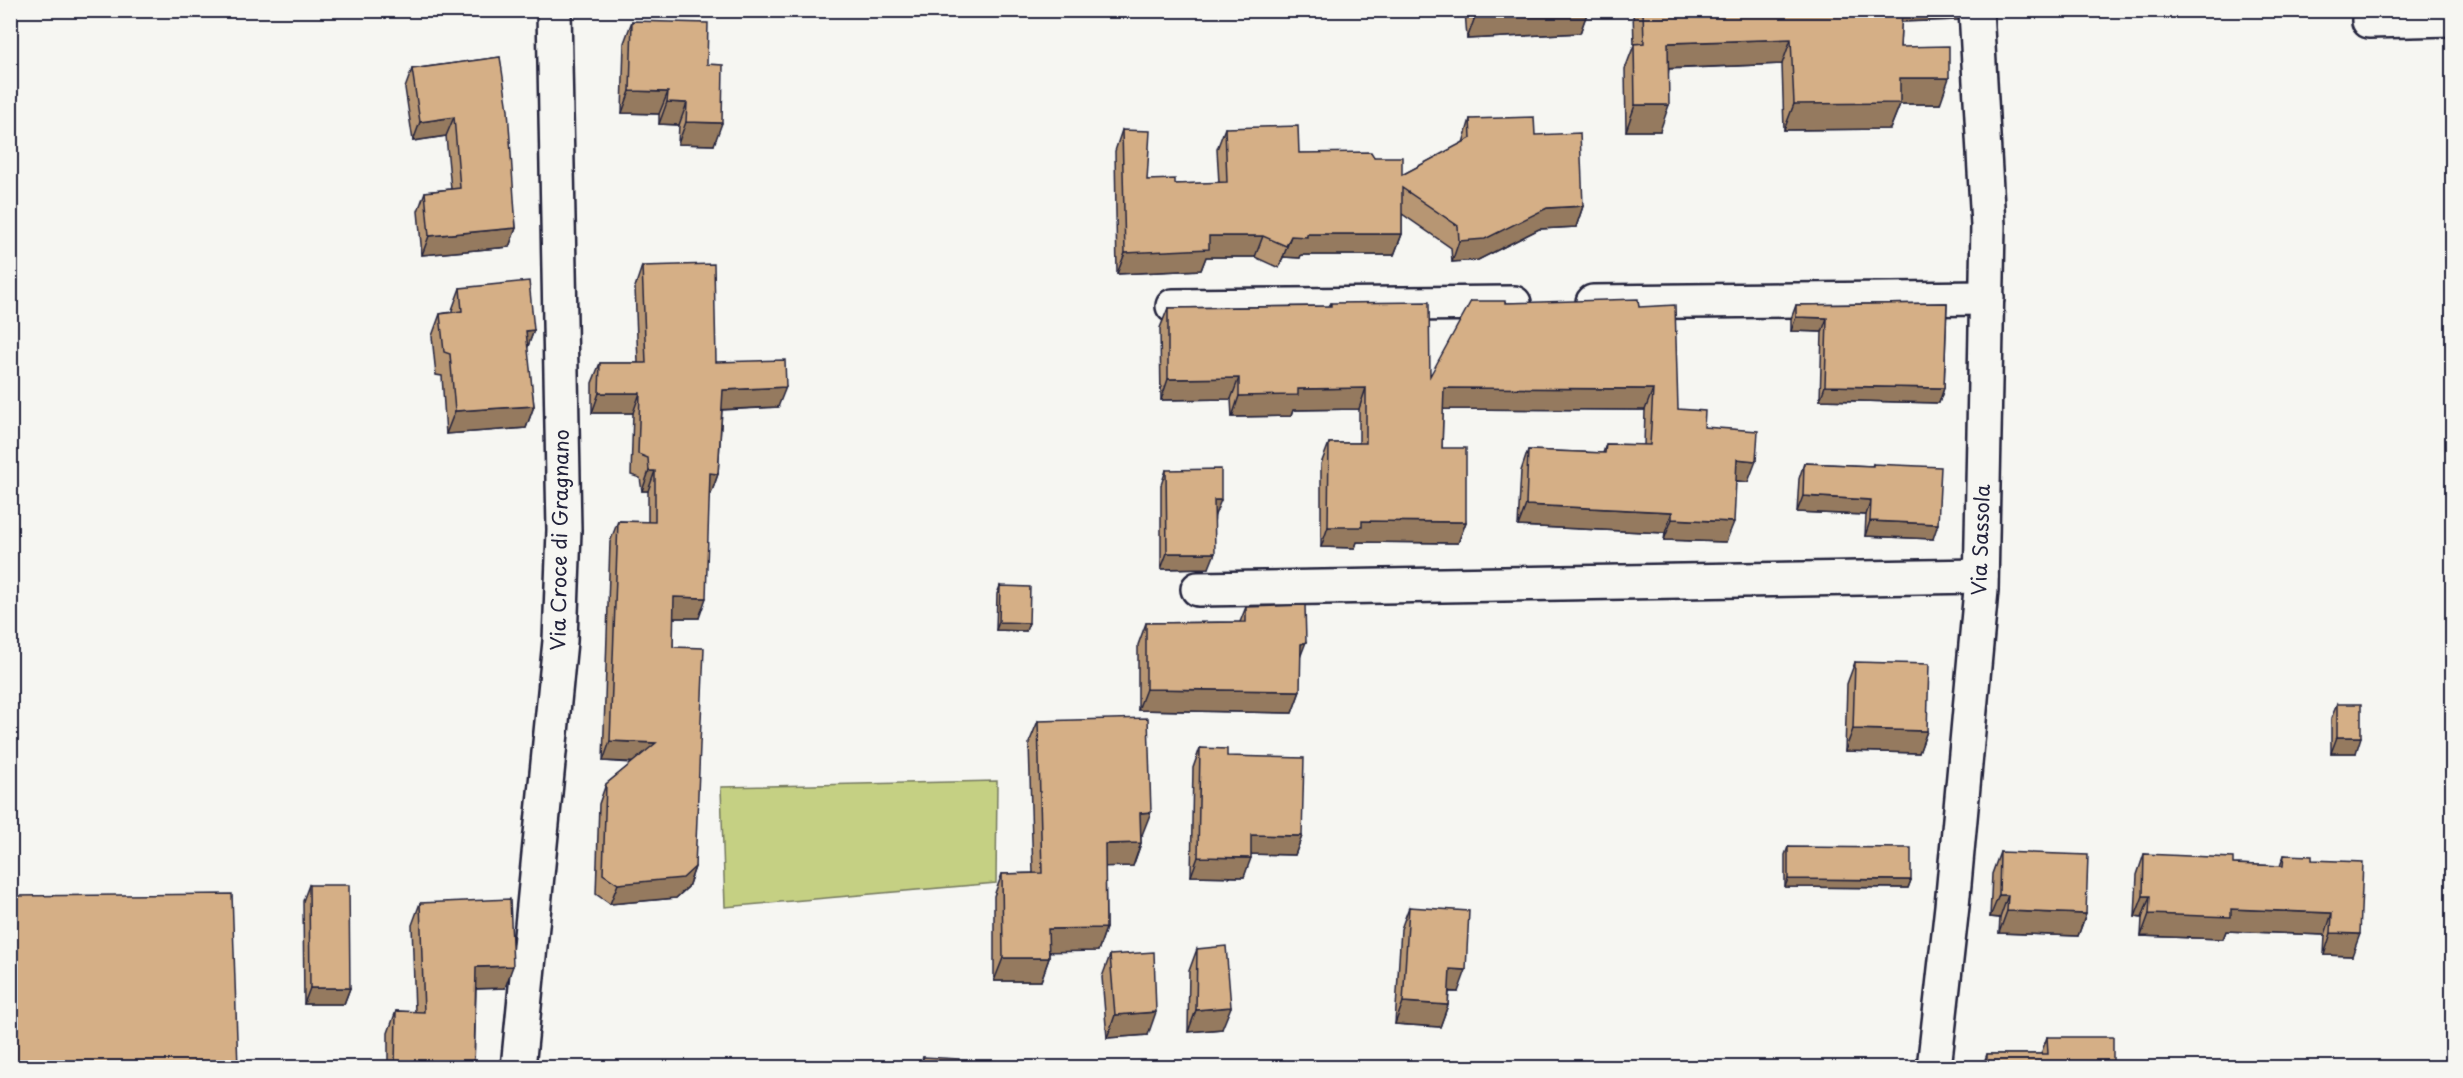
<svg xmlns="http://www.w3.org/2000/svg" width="2463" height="1078" viewBox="0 0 2463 1078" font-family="'Playpen Sans',sans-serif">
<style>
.green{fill:#c5d083;stroke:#74795f;stroke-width:1.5}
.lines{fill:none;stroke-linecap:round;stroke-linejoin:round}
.minor-casing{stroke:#22223b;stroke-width:38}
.minor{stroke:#f6f6f2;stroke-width:33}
.wall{fill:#b79673;stroke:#22223b;stroke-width:1.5}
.shaded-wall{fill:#957a5e;stroke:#22223b;stroke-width:1.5}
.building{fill:#d5af86;stroke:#22223b;stroke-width:1.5}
.labels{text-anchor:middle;stroke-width:6;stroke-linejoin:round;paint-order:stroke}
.street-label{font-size:20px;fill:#22223b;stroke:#f6f6f2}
</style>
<rect width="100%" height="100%" fill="#f6f6f2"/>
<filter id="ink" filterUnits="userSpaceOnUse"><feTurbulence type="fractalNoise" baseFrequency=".0167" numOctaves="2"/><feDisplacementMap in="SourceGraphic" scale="12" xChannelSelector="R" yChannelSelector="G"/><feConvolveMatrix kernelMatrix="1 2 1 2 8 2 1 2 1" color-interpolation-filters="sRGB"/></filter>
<g filter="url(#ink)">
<path class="green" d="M997,781l-1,102 -271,24 -4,-120z"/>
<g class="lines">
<g class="minor-casing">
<g id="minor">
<path d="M2369,10v11l83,-2"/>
<path d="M1593,302l394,-4"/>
<path d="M1173,306l341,-3"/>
<path d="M1198,589l783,-13"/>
<path d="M518,1068l42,-427 4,-111 -10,-520"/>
<path d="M1934,1068l18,-162 29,-316 7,-365 -12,-215"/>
</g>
</g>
<use href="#minor" class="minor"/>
</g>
<g class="wall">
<path d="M1465,10h123l-8,23 -113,6z"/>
<path d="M1633,10h328l-3,10 -57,2 -1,25 40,57h-40l-10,25 -106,1 -2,-66 -113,5 -9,62h-34l-1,-62 9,-24z"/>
<path d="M632,21l75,43 7,81 -36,-1 1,-19 -20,-1v-10l-37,-1 2,-70z"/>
<path d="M500,57l16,171 -7,19 -87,8 -4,-44 7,-19 26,-3 -5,-53 -33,5 -8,-53 7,-19z"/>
<path d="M1470,119l65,16 48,71 -7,21 -37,2 -61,31 -26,2 -1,-14 -49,-34v20l-8,21h-93l-1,3 -17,-1 -4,11 -24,-11h-49l-5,13 -84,4 -2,-123 7,-21 25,50 28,4 44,-1 -2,-34 8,-21 74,25 75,4 28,18 61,-32z"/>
<path d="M642,266l74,96 62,45 -56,3 -4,64 -7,20h-2l-10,124h-26v29l22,220 -7,20 -12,11 -66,6 -14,-10 3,-90 7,-20 26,-21 -29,-2 7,-219 8,-21 30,1v-31h-6l-2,-13 -9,-3 2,-62h-41v-30l8,-20h38l-3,-76z"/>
<path d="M460,288l74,42 -7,18 7,58 -8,22 -80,6 -4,-58 -6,-1 -4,-39 8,-22 12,-2v-2z"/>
<path d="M1331,303l99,73 75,-73 134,4 39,102 26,18 44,55 -12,-1 -10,61 -62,-2 1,-7 -147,-7 3,-55 7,-21 75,3 3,-9 38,1 1,-35 -202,-1 -1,39 24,74 -8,21 -101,-1 -2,6 -34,-1v-83l8,-21h30v-34l-66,1 -2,6 -59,1 -1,-18 -70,1 -1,-72 8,-20 161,-2z"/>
<path d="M1947,303l-3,85 -5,15 -119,-3 2,-68 -31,-1v-12l5,-14z"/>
<path d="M1804,463l68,3 1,-2 60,75 -68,-3 1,-21 -69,-3 2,-33z"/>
<path d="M1166,470l49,45 -6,53 -48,1v-84z"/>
<path d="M1000,586l26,45 -30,-1 1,-36z"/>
<path d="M1246,607l54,84 -8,22 -154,-3v-65l8,-22 94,-1z"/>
<path d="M1855,662l72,69 -8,22 -74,-2 2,-67z"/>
<path d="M2337,704l19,49h-25v-34z"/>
<path d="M1038,721l104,114h-1v8l-8,23h-28l1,62 -8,23h-49v7l-8,23h-47v-85l8,-22 31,-1 -4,-130z"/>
<path d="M1200,748l27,8 75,80 -7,19 -44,-1 -7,23 -53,-1 2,-108z"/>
<path d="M1788,847l123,33 -3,8 -123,-1v-32z"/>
<path d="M2000,852l86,62 -8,22 -79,-3 1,-15 -10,-1 2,-43z"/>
<path d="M2144,854l89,10 47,2 4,-11 28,5 40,96 -28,-1 1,-20 -99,-4 -3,8 -82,-3 1,-18 -7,-1 2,-42z"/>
<path d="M309,885l41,103 -6,16h-40l-1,-103z"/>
<path d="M420,903l85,85 -29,1 -2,79h-86v-35l8,-22 19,1 -3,-87z"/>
<path d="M1409,907l49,85h-9l-1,13 -8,22 -45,-3 6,-95z"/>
<path d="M1197,949l25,80 -34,3 1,-61z"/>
<path d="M1110,955l38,80 -41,3 -5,-61z"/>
<path d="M2047,1037l66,31h-131l5,-14h54z"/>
<path d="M923,1057l36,11h-40z"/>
</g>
<g class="shaded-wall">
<path d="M1898,10h63l-3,10 -64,2z"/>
<path d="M1588,11l-8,22 -113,6 8,-22z"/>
<path d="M1791,39l-9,25 -123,5 9,-26z"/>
<path d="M1900,78h49l-9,26h-40l-10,25 -106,1 10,-26z"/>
<path d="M630,91l38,1 -9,22 -37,-1z"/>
<path d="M667,102l20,1 -8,22 -20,-1z"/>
<path d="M1635,105h34l-9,26h-34z"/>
<path d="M454,117l-8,19 -33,5 7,-19z"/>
<path d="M686,122l36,1 -8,22 -36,-1z"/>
<path d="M1583,206l-7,21 -37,2 -61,31 -26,2 7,-21 88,-33z"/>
<path d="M516,228l-7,19 -87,8 7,-19z"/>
<path d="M1307,234h95l-8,21h-93l-1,3 -17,-1 -4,11 12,-32z"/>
<path d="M1209,236h54l-8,21h-49l-5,13 -84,4 8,-21z"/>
<path d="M1796,317l31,1 -5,14 -31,-1z"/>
<path d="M534,330l-8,22v-21z"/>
<path d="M1239,378l-8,21 -70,1 7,-21z"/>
<path d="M1825,386l119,2 -5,15 -119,-3z"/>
<path d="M786,387l-8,20 -63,3 8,-20z"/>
<path d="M1366,388l-7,21 -66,1 -2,6 -59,1 7,-21 59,-7z"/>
<path d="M1444,388l209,1 -8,21 -209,-1z"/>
<path d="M599,393h41l-7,20h-41z"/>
<path d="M534,406l-8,22 -80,6 9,-23z"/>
<path d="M1737,459l19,2 -8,21 -19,-2z"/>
<path d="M649,471h6l-7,20h-6z"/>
<path d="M710,473l8,1 -7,20h-8z"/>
<path d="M1803,496l68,4 -5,15 -69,-3z"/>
<path d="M1214,500h7l-6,15h-6z"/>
<path d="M1526,505l146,7 -7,21 -147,-7z"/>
<path d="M1672,519l62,3 -8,20 -62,-2z"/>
<path d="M1362,521l104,1 -8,21 -101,-1 -2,6 -34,-1 7,-20z"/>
<path d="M1870,521l68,3 -5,15 -68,-3z"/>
<path d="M1167,553h48l-6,15 -48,1z"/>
<path d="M674,597l32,1 -7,20h-32z"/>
<path d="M999,622l30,1 -3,8 -30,-1z"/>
<path d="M1306,642l-8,21 3,-19z"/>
<path d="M1146,689l154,2 -8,22 -154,-3z"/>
<path d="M1853,729l74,2 -8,22 -74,-2z"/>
<path d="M2337,737h24l-5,16h-25z"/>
<path d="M610,741l46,2 -7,20 -46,-2z"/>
<path d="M1151,812l-9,23h-10l8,-22z"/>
<path d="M1251,835l51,1 -7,19 -51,-1z"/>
<path d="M1141,843l-8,23 -36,1 8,-23z"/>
<path d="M1198,857l53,1 -7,19 -53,-1z"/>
<path d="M695,867l-7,20 -12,11 -66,6 8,-20z"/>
<path d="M1788,879l123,1 -3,8 -123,-1z"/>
<path d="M1999,895h9l-8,23 -10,-1z"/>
<path d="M2143,896h7l-8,22 -7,-1z"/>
<path d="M2231,909l101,4 -7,22 -99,-4 -3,8 -82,-3 8,-22z"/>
<path d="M2007,911l79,3 -8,22 -79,-3z"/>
<path d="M1106,928l-8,23 -58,1 8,-23z"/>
<path d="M2331,933l29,1 -8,22 -28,-1z"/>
<path d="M1003,958h46l-8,23h-47z"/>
<path d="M513,966l-8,22 -37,1 8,-22z"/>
<path d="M1450,969l16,1 -8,22 -16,-1z"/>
<path d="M310,988h40l-6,16h-40z"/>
<path d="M1403,1002l45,3 -8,22 -45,-3z"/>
<path d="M1231,1007l-9,22 -34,3 8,-22z"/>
<path d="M1156,1012l-8,23 -41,3 8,-23z"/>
</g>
<g class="building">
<path d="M1475,10h113v1l-113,6z"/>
<path d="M1643,10h259l-2,37 49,-1v32h-49v25l-106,1 -3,-65 -123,4 1,62h-34l-1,-61 10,-1z"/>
<path d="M632,21l76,2 -1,41 16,1 -1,58 -36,-1 1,-19 -20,-1 1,-10 -38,-1z"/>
<path d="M500,57l8,53 8,118 -87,8 -4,-44 35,-4 -6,-71 -34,5 -8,-53z"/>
<path d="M1534,117l1,18 45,-2 3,73 -36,2 -62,31 -26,2 -1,-15 -56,-38v46h-95v3l-16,-1 -5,10 -23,-10h-54v13l-84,4 -3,-123 28,1 -3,49 28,-1v5l52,-2 -2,-54 73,-2 1,27 72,-1 3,5h28v18l69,-37 -1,-19z"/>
<path d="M714,264l2,98 69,-2 1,27 -63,3 -5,84 -8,-1 -4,125 -32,-1 -1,50 31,1 -9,219 -12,11 -65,6 -15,-10 3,-90 50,-41 -46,-2 8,-220 37,1v-51h-6l-1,-13 -10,-4 2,-61h-41l1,-30h46l-4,-97z"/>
<path d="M529,281l5,49 -8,1 8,75 -79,5 -5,-57 -6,-2 -4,-38 22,-3 -2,-23z"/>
<path d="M1638,299l1,8 36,-2 3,104 27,2 -1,16 54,4 -2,30 -19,-2 -3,63 -62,-3v-7l-146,-7 2,-55 77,3 1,-9 44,1 3,-56 -209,-1 -2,60h24v74l-104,-1v6h-34l1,-84h37v-55l-68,1v6l-59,1v-18l-71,1v-71l163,-2v-3l98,-1 1,74 41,-75h34v2z"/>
<path d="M1947,303l-3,85 -119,-2 2,-68 -31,-1v-12z"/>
<path d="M1804,463l69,3v-2l68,3 -3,57 -68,-3 1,-21 -68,-4z"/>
<path d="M1221,469v31h-7l1,53h-48l-1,-83z"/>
<path d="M1000,586l30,1 -1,36 -30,-1z"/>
<path d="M1305,605l1,37 -5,2 -1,47 -154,-2v-66l100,-1v-15z"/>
<path d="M1855,662l74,2 -2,67 -74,-2z"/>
<rect x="2337" y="704" width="24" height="33"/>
<path d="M1148,718l3,94 -11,1 1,30 -36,1 1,84 -58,1 1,29h-46l-1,-84 40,-1 -4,-152z"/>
<path d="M1200,748l27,1v7l77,2 -2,78 -51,-1v23l-53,-1z"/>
<path d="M1788,847l123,1v32l-123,-1z"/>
<path d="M2000,852l88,3 -2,59 -79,-3 1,-16h-9z"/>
<path d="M2144,854l89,4v6l50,2 1,-11 28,1v4l51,2 -3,72 -29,-1 1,-20 -101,-4v8l-82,-3 1,-18h-7z"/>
<path d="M309,885h40l1,103h-40z"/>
<path d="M232,894l6,174h-228v-172z"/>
<path d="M510,899l3,67 -37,1 -2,101h-79l1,-57 28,1 -4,-109z"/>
<path d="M1409,907l60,4 -3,59 -16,-1 -2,36 -45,-3z"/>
<path d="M1226,946l5,61 -35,3 1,-61z"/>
<path d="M1154,952l2,60 -41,3 -5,-60z"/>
<path d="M2047,1037h66v31h-126v-14h61z"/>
<path d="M923,1057l36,2v9h-36z"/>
</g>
</g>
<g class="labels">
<g class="street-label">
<text transform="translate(560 540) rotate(-89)" y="7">Via Croce di Gragnano</text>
<text transform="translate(1981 540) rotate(-88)" y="7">Via Sassola</text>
</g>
</g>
<rect width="2463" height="1078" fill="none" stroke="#f6f6f2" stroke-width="36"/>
<rect x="18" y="18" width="2427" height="1042" fill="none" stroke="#22223b" stroke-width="2" filter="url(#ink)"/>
</svg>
